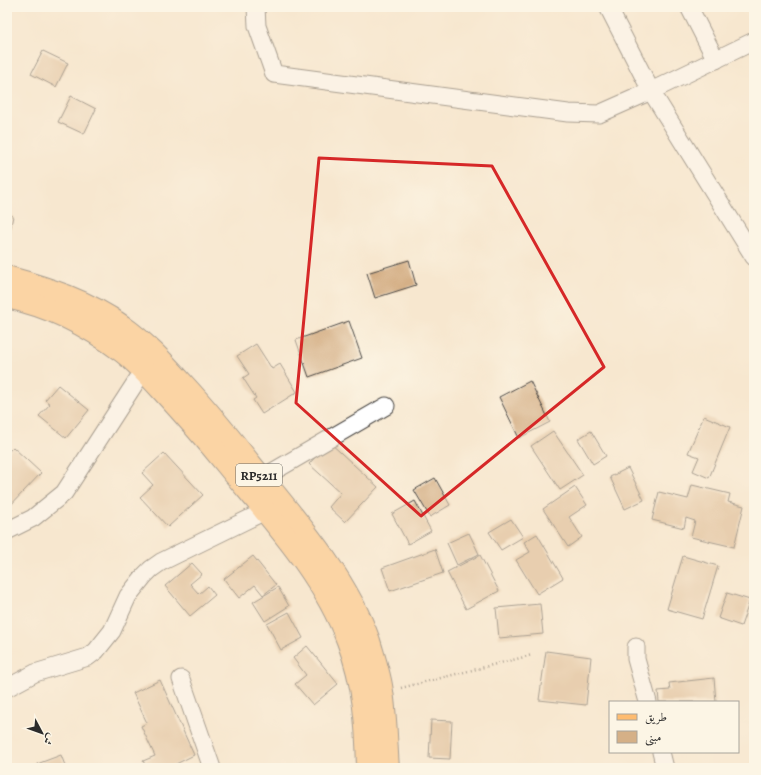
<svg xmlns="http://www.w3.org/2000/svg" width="761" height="775" viewBox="0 0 761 775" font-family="Alegreya,Amiri,serif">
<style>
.building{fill:#d5b087}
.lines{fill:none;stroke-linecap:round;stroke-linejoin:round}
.minor-casing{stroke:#4a4744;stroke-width:19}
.primary-casing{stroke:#4a4744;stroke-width:24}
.path{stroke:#4a4744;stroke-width:2.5;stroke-dasharray:1 3;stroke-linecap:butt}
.minor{stroke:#fff;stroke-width:17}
.primary{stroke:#febc70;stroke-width:22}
.marked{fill:none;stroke:#d62828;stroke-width:3;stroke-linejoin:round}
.labels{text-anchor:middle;stroke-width:3.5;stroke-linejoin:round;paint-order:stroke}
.shield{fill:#fcf5e5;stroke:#6a6863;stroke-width:1}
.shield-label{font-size:13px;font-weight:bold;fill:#2b2b2b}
</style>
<rect width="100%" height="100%" fill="#fcf5e5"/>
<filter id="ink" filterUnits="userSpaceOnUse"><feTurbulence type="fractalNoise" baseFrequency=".025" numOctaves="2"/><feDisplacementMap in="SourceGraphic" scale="8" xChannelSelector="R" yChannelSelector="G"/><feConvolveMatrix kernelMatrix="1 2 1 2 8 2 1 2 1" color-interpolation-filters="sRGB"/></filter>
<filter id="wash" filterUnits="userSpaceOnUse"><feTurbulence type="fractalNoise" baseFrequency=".012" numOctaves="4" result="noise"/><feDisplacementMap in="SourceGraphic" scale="16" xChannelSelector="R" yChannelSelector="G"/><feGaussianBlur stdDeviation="0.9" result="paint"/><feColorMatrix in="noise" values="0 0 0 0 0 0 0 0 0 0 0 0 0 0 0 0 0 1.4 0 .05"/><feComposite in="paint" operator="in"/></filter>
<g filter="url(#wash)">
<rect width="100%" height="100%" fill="#f7e7cf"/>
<g id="blocks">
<g class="building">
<path d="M43,51l25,12 -12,24 -25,-13z"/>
<path d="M71,96l25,13 -12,25 -26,-12z"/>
<path d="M7,215l6,1 -5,25h-1z"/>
<path d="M409,260l7,25 -41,13 -8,-25z"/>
<path d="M349,321l13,37 -53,19 -13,-37z"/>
<path d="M256,344l16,25 8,-5 17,28 -35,22 -9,-14 3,-2 -13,-20 6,-4 -12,-18z"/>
<path d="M530,381l20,41 -31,16 -20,-41z"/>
<path d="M58,385l31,25 -23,28 -27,-22 11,-12 -5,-4z"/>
<path d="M704,416l26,11 -21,51 -16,-7 6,-14 -11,-4z"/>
<path d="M553,431l30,44 -23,15 -29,-44z"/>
<path d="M591,431l15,25 -13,8 -15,-25z"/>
<path d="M329,442l49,45 -33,35 -16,-15 12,-14 -32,-29z"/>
<path d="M13,447l28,26 -34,36v-56z"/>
<path d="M164,453l39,42 -35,32 -28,-30 13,-12 -11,-12z"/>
<path d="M628,468l16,32 -19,9 -15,-32z"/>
<path d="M435,478l15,27 -20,12 -16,-27z"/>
<path d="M692,485l38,9 -2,8 16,4 -10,41 -43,-10 4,-16 -9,-3 -2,10 -32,-8 7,-28 29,7z"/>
<path d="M575,487l12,18 -18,12 13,20 -14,10 -25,-38z"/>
<path d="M415,501l16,30 -23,13 -16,-30z"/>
<path d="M511,519l12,18 -22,13 -12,-18z"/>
<path d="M469,533l10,21 -22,11 -10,-22z"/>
<path d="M537,534l26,44 -26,16 -21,-34 14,-8 -6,-10z"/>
<path d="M435,549l8,24 -53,18 -8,-23z"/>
<path d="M480,555l19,36 -33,18 -19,-37z"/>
<path d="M253,556l23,29 -13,10 -8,-10 -16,13 -15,-19z"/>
<path d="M683,556l35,10 -16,53 -35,-10z"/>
<path d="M192,563l10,11 -12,10 9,10 9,-8 7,9 -25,21 -25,-30z"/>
<path d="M278,587l11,19 -24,15 -12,-19z"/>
<path d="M727,593l23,7 -9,26 -23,-8z"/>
<path d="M540,604l3,30 -44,4 -3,-30z"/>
<path d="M289,612l14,26 -22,12 -14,-26z"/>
<path d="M307,646l31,38 -25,21 -18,-21 11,-9 -13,-17z"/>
<path d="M546,651l45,6 -5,48 -47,-5z"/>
<path d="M714,678l2,24h-57l-1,-11 12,-1 -1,-7z"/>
<path d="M160,680l34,75 -26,13h-21l-4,-7 12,-5 -14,-30 6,-3 -14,-30z"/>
<path d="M431,720l21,1 -2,38 -21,-1z"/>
<path d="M61,755l5,13h-28l-1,-4z"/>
</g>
</g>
</g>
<g filter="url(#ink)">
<use href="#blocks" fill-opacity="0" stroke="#4a4744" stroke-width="1"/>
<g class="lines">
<g class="minor-casing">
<g id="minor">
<path d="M256,7l1,19 17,48 294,39 31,1 52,-23 103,-50"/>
<path d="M608,7l43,84 103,166"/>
<path d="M689,7l27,53"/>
<path d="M262,478l124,-72"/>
<path d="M7,531l26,-13 31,-25 79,-122"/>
<path d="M636,647v12l12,43"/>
<path d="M181,679l31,89"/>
<path d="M7,688l28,-15 53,-16 8,-6 16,-20 16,-35 16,-20 7,-7 10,-7 104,-51"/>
<path d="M661,752l4,16"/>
</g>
</g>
<g class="primary-casing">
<g id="primary">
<path d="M7,277c40,11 81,24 115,49 23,16 43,38 62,59 24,26 46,53 68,81 43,53 94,110 117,175 5,17 11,34 13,51 4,25 4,51 6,76"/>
<path d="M7,297c42,9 82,29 116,55 14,11 26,24 38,37 23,25 45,50 66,76 45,55 96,109 121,176 16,42 19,83 20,127"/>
</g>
</g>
<path class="path" d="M401,688l131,-33"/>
<use href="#minor" class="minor"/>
<use href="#primary" class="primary"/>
</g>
</g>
<path d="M0 0H761V775H0ZM319,158l173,8 112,201 -183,149 -125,-113z" fill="#f7e7cf" fill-opacity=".55" fill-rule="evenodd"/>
<path class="marked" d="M319,158l173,8 112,201 -183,149 -125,-113z"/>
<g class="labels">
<rect class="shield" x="236" y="464" width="46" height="22" rx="3"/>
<g class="shield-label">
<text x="259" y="480">RP5211</text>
</g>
</g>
<rect width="761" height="775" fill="none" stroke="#fcf5e5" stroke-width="24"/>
<rect x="609" y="701" width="130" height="52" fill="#fcf5e5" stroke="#a8a49b"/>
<rect x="617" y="714" width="20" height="6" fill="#febc70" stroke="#a8a49b"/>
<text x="645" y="721" font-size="12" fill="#2b2b2b">طريق</text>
<rect x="617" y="731" width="20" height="12" fill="#d5b087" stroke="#a8a49b"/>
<text x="645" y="741" font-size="12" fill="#2b2b2b">مبنى</text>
<g transform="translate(42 733) rotate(131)" stroke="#fcf5e5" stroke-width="3" paint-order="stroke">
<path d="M0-3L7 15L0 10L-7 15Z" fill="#2b2b2b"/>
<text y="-6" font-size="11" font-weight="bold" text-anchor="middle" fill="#2b2b2b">ش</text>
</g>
</svg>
